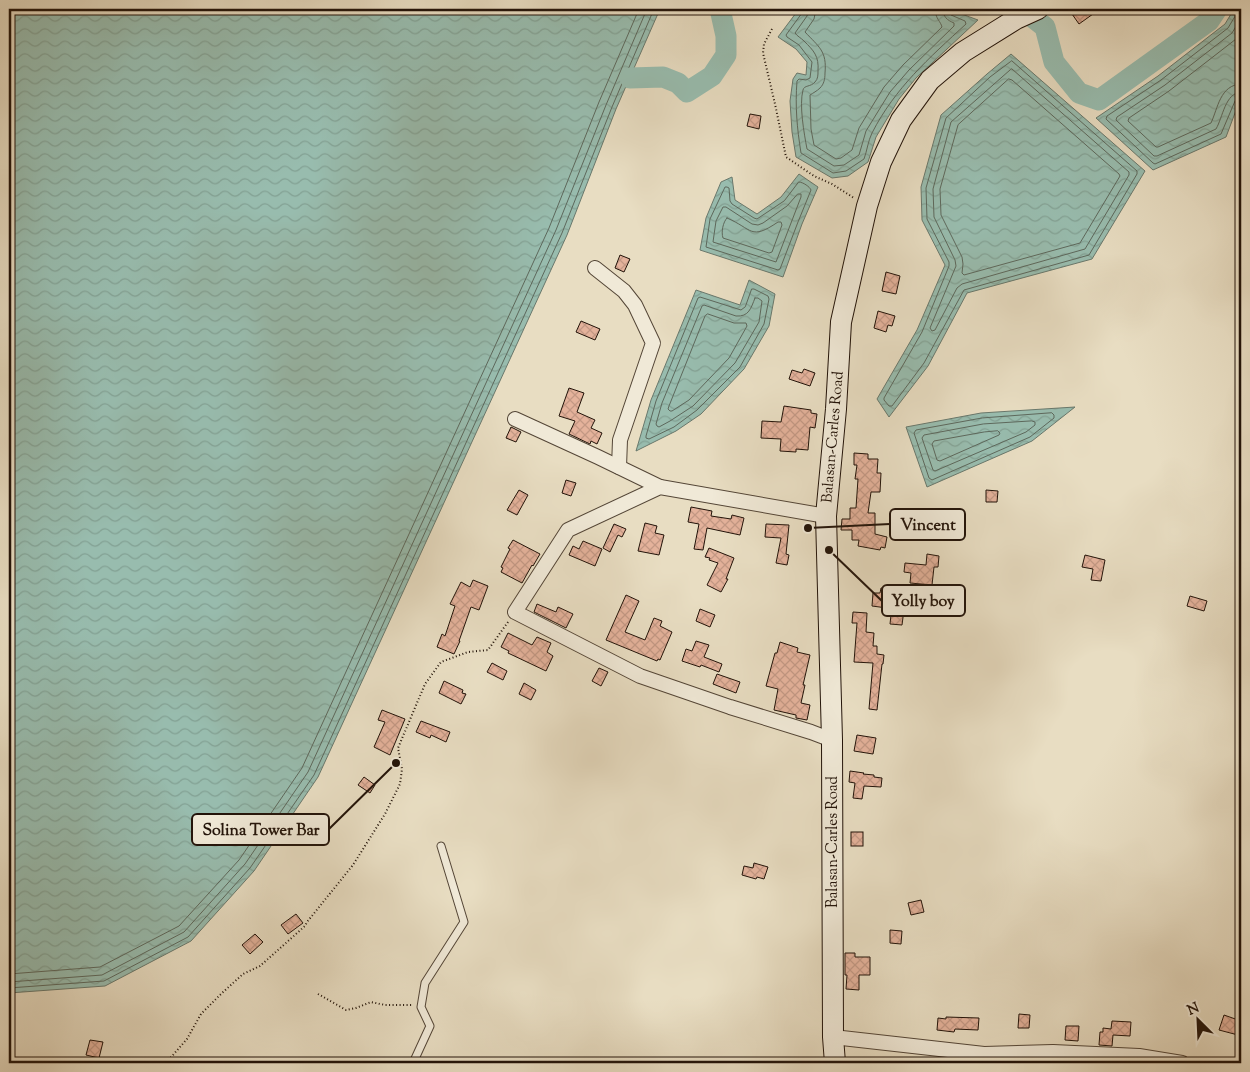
<svg xmlns="http://www.w3.org/2000/svg" width="1250" height="1072" viewBox="0 0 1250 1072" font-family="'Sorts Mill Goudy',serif">
<style>
.water{fill:url(#water-waves);stroke:#69786c}
.lines{fill:none;stroke-linecap:round;stroke-linejoin:round}
.shore{stroke:#5d685c;stroke-width:1}
.river{stroke:#98bcae;stroke-width:21}
.building{fill:url(#building-cross-hatch);stroke:#221309}
.lane-casing{stroke:#544637;stroke-width:9}
.street-casing{stroke:#544637;stroke-width:16}
.secondary-casing{stroke:#221309;stroke-width:22}
.path{stroke:#221309;stroke-width:2;stroke-dasharray:1 2.5;stroke-linecap:butt}
.lane{stroke:#f0e9d7;stroke-width:7}
.street{stroke:#f0e9d7;stroke-width:14}
.secondary{stroke:#f0e9d7;stroke-width:20}
.labels{text-anchor:middle;stroke-width:4;stroke-linejoin:round;paint-order:stroke}
.street-label{font-size:15px;fill:#221309;stroke:#f0e9d7}
.leader{fill:none;stroke:#221309;stroke-width:2}
.callout-dot{fill:#221309;stroke:#f0e9d7;stroke-width:2}
.callout{fill:#f0e9d7;stroke:#221309;stroke-width:2}
.callout-label{font-size:16px;text-anchor:middle;font-weight:bold;fill:#221309}
</style>
<defs>
<pattern id="water-waves" width="16" height="10" patternUnits="userSpaceOnUse" patternTransform="scale(1.25)"><rect width="16" height="10" fill="#98bcae"/><path d="M0 5q4-4 8 0t8 0" fill="none" stroke="#83a194"/></pattern>
<pattern id="building-cross-hatch" width="8" height="8" patternUnits="userSpaceOnUse" patternTransform="scale(1.25)"><rect width="8" height="8" fill="#e4b29b"/><path d="M0 0l8 8M0 8l8-8" fill="none" stroke="#c39884"/></pattern>
</defs>
<rect width="100%" height="100%" fill="#e8ddc2"/>
<filter id="stains"><feTurbulence type="fractalNoise" baseFrequency=".004" numOctaves="4"/><feColorMatrix values="0 0 0 0 .2 0 0 0 0 .09 0 0 0 0 .02 0 0 0 .5 -.17"/></filter>
<radialGradient id="worn" r=".72"><stop offset=".6" stop-color="#630" stop-opacity="0"/><stop offset="1" stop-color="#630" stop-opacity=".3"/></radialGradient>
<g class="water">
<path d="M9,9h651l-44,100 -49,126 -249,542 -64,94 -63,70 -86,45 -96,7z"/>
<path d="M799,9h149l30,11 -62,58 -17,21 -23,38 -8,25 -20,14 -16,2 -36,-21 -4,-25 -2,-31 3,-22 4,-6 9,2 1,-13 -11,-13 -18,-12z"/>
<path d="M1234,9h7v88l-15,40 -73,33 -57,-52 62,-42 67,-52z"/>
<path d="M1011,54l134,117 -53,88 -125,34 -39,73 -39,51 -12,-18 40,-69 28,-65 -23,-45 -1,-33 20,-72 46,-41z"/>
<path d="M799,174l19,13 -16,37 -19,53 -83,-27 6,-32 15,-36 11,-5 3,23 22,14 24,-17z"/>
<path d="M749,280l26,14 -6,32 -25,43 -43,45 -25,17 -40,20 15,-51 45,-110 44,15z"/>
<path d="M1075,407l-43,34 -105,46 -21,-60 75,-14z"/>
</g>
<g class="lines">
<g class="shore">
<path d="M802,9v4l-16,22 1,2 12,8 13,17 -2,16 -4,2 -7,-1 -2,2c-2,25 0,47 4,72l32,20 13,-2 18,-12c3,-8 4,-18 8,-26 23,-45 57,-75 94,-109l-1,-3 -14,-6 -2,-6"/>
<path d="M809,9l-2,7 -12,17c2,3 6,5 9,8 10,10 15,15 14,30 0,4 0,8 -3,11 -4,5 -11,3 -12,8 -4,15 1,43 4,59l27,17 10,-1 15,-10 7,-24 24,-39 19,-22 45,-44v-3c-7,-3 -11,-6 -11,-14"/>
<path d="M816,9l-2,10 -9,13c14,15 22,19 20,41 0,6 -1,11 -5,15 -3,3 -7,5 -10,7l1,34 3,16 22,14 5,-1 11,-8 7,-22 25,-41 19,-22 39,-38c-1,-5 -7,-9 -7,-18"/>
<path d="M1238,9l-1,4 -9,15 -67,52 -54,36 -1,3 47,44 2,1 66,-30 14,-33 2,-3h4"/>
<path d="M1241,18l-9,15 -67,52 -48,32 -1,3 38,36h3l59,-27c7,-12 9,-36 25,-37"/>
<path d="M1241,33l-5,6 -67,52 -40,27 -1,3 28,26h2l53,-24c7,-15 9,-38 30,-39"/>
<path d="M1012,61l125,110v3l-48,81 -125,35 -40,73 -32,43h-3l-5,-6v-2l38,-66 27,-66v-4l-22,-43 -1,-31 20,-70 44,-41 20,-15z"/>
<path d="M1012,69l117,103v3l-44,74 -123,35 -5,4 -22,42 -3,1 -2,-3 26,-62 -1,-6 -21,-43 -1,-28 18,-67 59,-52z"/>
<path d="M1009,79l3,1 107,94 1,2 -40,67 -116,32 -2,-2 1,-9 -1,-7 -21,-42 -1,-26 18,-64z"/>
<path d="M799,182c4,0 11,5 12,8l-13,32 -18,47 -2,1 -72,-23 4,-28 15,-32h2l2,1 1,13 2,3 22,14 3,1 27,-18z"/>
<path d="M798,194h3v3l-25,65 -63,-20 3,-21 7,-14h3l26,17 6,1 5,-2 24,-17z"/>
<path d="M727,218c26,11 23,23 51,4h3l1,3 -10,27 -3,1 -46,-15c-2,-6 0,-16 4,-20z"/>
<path d="M752,289h2l14,7 1,3 -5,25 -24,43 -43,43 -23,17 -25,12 -3,-1v-2l10,-35 42,-103 2,-1 41,13 4,-3z"/>
<path d="M755,298h3l4,3 -3,21 -24,41 -42,43 -23,15 -11,6 -2,-1 -1,-2 6,-21 40,-97 2,-1 32,11c13,1 15,-8 19,-18z"/>
<path d="M708,314l26,9h12l1,3 -18,32 -40,42 -17,11h-2l-2,-2 1,-3 36,-90z"/>
<path d="M1052,413l2,2v3l-24,19 -98,43 -3,-2 -15,-45 2,-3 66,-12z"/>
<path d="M1032,421l3,1v3l-9,7 -91,39 -2,-1 -11,-32 2,-3 59,-11z"/>
<path d="M998,431l2,2 -1,2 -59,26 -3,-1 -5,-16 2,-3 50,-9z"/>
<path d="M9,974l91,-7 79,-41 60,-66 63,-92 247,-540 50,-126 40,-93"/>
<path d="M9,982l93,-7 82,-43 61,-68 63,-92 248,-542 50,-125 41,-96"/>
<path d="M9,988l95,-7 84,-44 62,-69 64,-93 248,-542 50,-126 42,-98"/>
</g>
<g class="river">
<path d="M1022,9l23,18 9,35 25,31 20,7 110,-79 8,-12"/>
<path d="M630,78l33,-1 15,6 9,9 25,-16 14,-21v-19l-6,-27"/>
</g>
</g>
<g class="building">
<path d="M1079,9h21l-21,15 -7,-10z"/>
<path d="M750,114l11,2 -2,13 -12,-3z"/>
<path d="M620,255l10,4 -6,13 -9,-4z"/>
<path d="M886,272l14,4 -4,18 -14,-3z"/>
<path d="M878,311l17,5 -3,10 -4,-1 -2,7 -12,-4z"/>
<path d="M581,321l19,8 -5,11 -19,-8z"/>
<path d="M804,369l11,4 -5,13 -21,-7 3,-9 10,3z"/>
<path d="M569,388l15,5 -7,19 18,8 -4,8 11,5 -5,11 -6,-3 -1,3 -21,-10 6,-13 -16,-5z"/>
<path d="M784,406l27,4v3l6,1 -2,14 -5,-1 -2,23 -12,-1v3l-16,-1 1,-12 -20,-1 1,-17 19,1z"/>
<path d="M511,427l10,5 -5,10 -10,-4z"/>
<path d="M854,453l14,1v5h10l-1,14h4l-1,19h-9l-3,21h7v21l12,3 -2,11 -4,-1 -1,3 -22,-4 1,-6h-7v-10h-11l1,-11h8v-11h6l2,-29h-3l2,-14h-3z"/>
<path d="M566,480l10,3 -5,13 -9,-3z"/>
<path d="M519,490l9,5 -11,20 -10,-5z"/>
<path d="M986,490l12,1 -1,11h-11z"/>
<path d="M691,507l21,4 -1,5 20,3 1,-4 12,3 -4,17 -33,-7 -4,22 -9,-1 5,-25 -11,-2z"/>
<path d="M645,523l12,3 -2,7 9,2 -5,20 -21,-4z"/>
<path d="M614,524l12,5 -4,8 -4,-2 -8,17 -7,-4z"/>
<path d="M766,524l23,1 -3,29 3,1 -2,10 -11,-2 5,-25 -16,-1z"/>
<path d="M513,540l27,14 -7,12 -1,-1 -10,18 -21,-11 2,-4 -2,-1 9,-18 -2,-1z"/>
<path d="M583,541l19,8 -7,17 -26,-11 4,-9 6,3z"/>
<path d="M709,548l25,10 -8,21h2l-7,13 -14,-7 11,-22 -9,-3 1,-2 -5,-1z"/>
<path d="M927,554l12,2 -1,11h-4l-2,18 -22,-2 1,-10 -7,-1 1,-9 21,2z"/>
<path d="M1085,555l20,5 -4,21 -10,-1 2,-11 -11,-2z"/>
<path d="M473,580l15,6 -9,24 -8,-3 -12,34h1l-6,13 -17,-7 5,-13 3,2 10,-30 -5,-2 11,-22 9,5z"/>
<path d="M881,588l18,2 -2,11 8,1 -3,23 -12,-1 1,-9h-5l1,-7 -15,-2 1,-13h7z"/>
<path d="M626,595l13,6 -14,31 20,8 9,-22 8,3 -2,5 12,6 -12,28 -2,-1 -1,2 -51,-21z"/>
<path d="M1190,596l17,5 -3,10 -17,-5z"/>
<path d="M537,604l19,8 2,-5 15,7 -7,14 -32,-16z"/>
<path d="M700,609l15,6 -5,12 -14,-6z"/>
<path d="M853,612l14,1 -1,19 8,1 -1,13h4v8l7,1 -1,9h-1l-5,46 -8,-1 4,-46 -19,-1 3,-39h-5z"/>
<path d="M508,633l24,12 5,-8 14,6 -4,9 6,4 -7,15 -38,-18 1,-2 -8,-4z"/>
<path d="M696,641l13,4 -5,12 18,7 -3,8 -18,-7 -1,2 -18,-6 4,-12 6,2z"/>
<path d="M780,642l18,6 -1,4 13,3 -7,30h2l-4,18 9,2 -3,15 -11,-2v-3l-22,-5 4,-21 -12,-3 9,-33h2z"/>
<path d="M492,663l15,8 -4,9 -16,-8z"/>
<path d="M599,668l9,4 -7,14 -9,-5z"/>
<path d="M717,674l23,8 -4,11 -23,-9z"/>
<path d="M444,681l19,9 -1,3 4,1 -5,10 -22,-11z"/>
<path d="M524,683l12,7 -5,10 -12,-6z"/>
<path d="M382,710l23,9 -15,36 -16,-8 11,-25 -7,-2z"/>
<path d="M421,721l29,11 -4,10 -15,-7 -1,3 -14,-6z"/>
<path d="M857,735l19,3 -3,16 -19,-3z"/>
<path d="M850,771l14,2 -1,1 11,1v2l8,1 -1,9 -17,-1 -2,13 -9,-1 2,-15 -6,-1z"/>
<path d="M364,777l11,8 -5,8 -12,-8z"/>
<rect x="851" y="832" width="12" height="14"/>
<path d="M754,863l14,4 -4,12 -7,-2 -1,2 -14,-4 2,-9 9,2z"/>
<path d="M921,900l3,12 -13,3 -3,-12z"/>
<path d="M296,914l7,9 -15,11 -7,-9z"/>
<path d="M890,930l12,1 -1,13 -11,-1z"/>
<path d="M255,934l8,8 -13,12 -8,-9z"/>
<path d="M845,953h10v4h15v18h-11v15l-13,-1 1,-14h-2z"/>
<path d="M1019,1014l11,1 -1,13h-11z"/>
<path d="M1224,1015l17,6v11l-2,-1 -1,4 -19,-5z"/>
<path d="M946,1017l33,1 -1,12 -23,-1 -1,3 -17,-2 1,-12 8,1z"/>
<path d="M1112,1021l19,1 -1,14 -17,-1 -1,11 -13,-1 1,-13h3v-4l8,1z"/>
<path d="M1066,1026h13l-1,15 -13,-1z"/>
<path d="M90,1040l13,2 -4,16 -13,-3z"/>
</g>
<g class="lines">
<g class="lane-casing">
<path id="lane" d="M413,1063l17,-37 -9,-19 4,-24 39,-61 -23,-76"/>
</g>
<g class="street-casing">
<g id="street">
<path d="M595,268l29,23 11,14 18,38 -33,97 -1,27"/>
<path d="M515,419l83,38 62,30"/>
<path d="M826,516l-166,-29 -92,43 -53,82 125,64 90,31 81,25 21,8"/>
<path d="M833,1037l151,17 69,-2 86,4 43,7"/>
</g>
</g>
<g class="secondary-casing">
<path id="secondary" d="M835,1063l-2,-26 -1,-297 -6,-224 10,-107 5,-87 26,-116 14,-44 20,-42 29,-40 33,-28 53,-33 22,-10"/>
</g>
<g class="path">
<path d="M772,29l-8,15 -1,9 12,51 11,53 28,19 18,8 22,14"/>
<path d="M318,994l28,16 10,-2 15,-6 14,3h27"/>
<path d="M166,1063l21,-24 14,-25 21,-21 21,-19 17,-8 45,-40 2,-4 46,-57 32,-51 15,-30 2,-15 -4,-21 27,-64 16,-22 27,-10 20,-2 20,-28"/>
</g>
<use href="#lane" class="lane"/>
<use href="#street" class="street"/>
<use href="#secondary" class="secondary"/>
</g>
<g class="labels">
<g class="street-label">
<text transform="translate(832 437) rotate(-85)" y="5">Balasan-Carles Road</text>
<text transform="translate(832 842) rotate(-90)" y="5">Balasan-Carles Road</text>
</g>
</g>
<path class="leader" d="M808 528L890 524M829 550L882 601M396 763L329 829"/>
<g class="callout-dot">
<circle cx="808" cy="528" r="5"/>
<circle cx="829" cy="550" r="5"/>
<circle cx="396" cy="763" r="5"/>
</g>
<g class="callout">
<rect x="890" y="509" width="75" height="31" rx="5"/>
<rect x="882" y="585" width="83" height="31" rx="5"/>
<rect x="192" y="814" width="137" height="31" rx="5"/>
</g>
<g class="callout-label">
<text x="928" y="530">Vincent</text>
<text x="923" y="606">Yolly boy</text>
<text x="261" y="835">Solina Tower Bar</text>
</g>
<rect width="1250" height="1072" fill="none" stroke="#e8ddc2" stroke-width="30"/>
<rect x="10" y="10" width="1230" height="1052" fill="none" stroke="#221309" stroke-width="2.5"/>
<rect x="15" y="15" width="1220" height="1042" fill="none" stroke="#221309"/>
<g transform="translate(1198 1020) rotate(336)" stroke="#f0e9d7" stroke-width="4" paint-order="stroke">
<path d="M0-4L9 19L0 12L-9 19Z" fill="#221309"/>
<text y="-8" font-size="14" font-weight="bold" text-anchor="middle" fill="#221309">N</text>
</g>
<rect width="100%" height="100%" filter="url(#stains)"/>
<rect width="100%" height="100%" fill="url(#worn)"/>
</svg>
